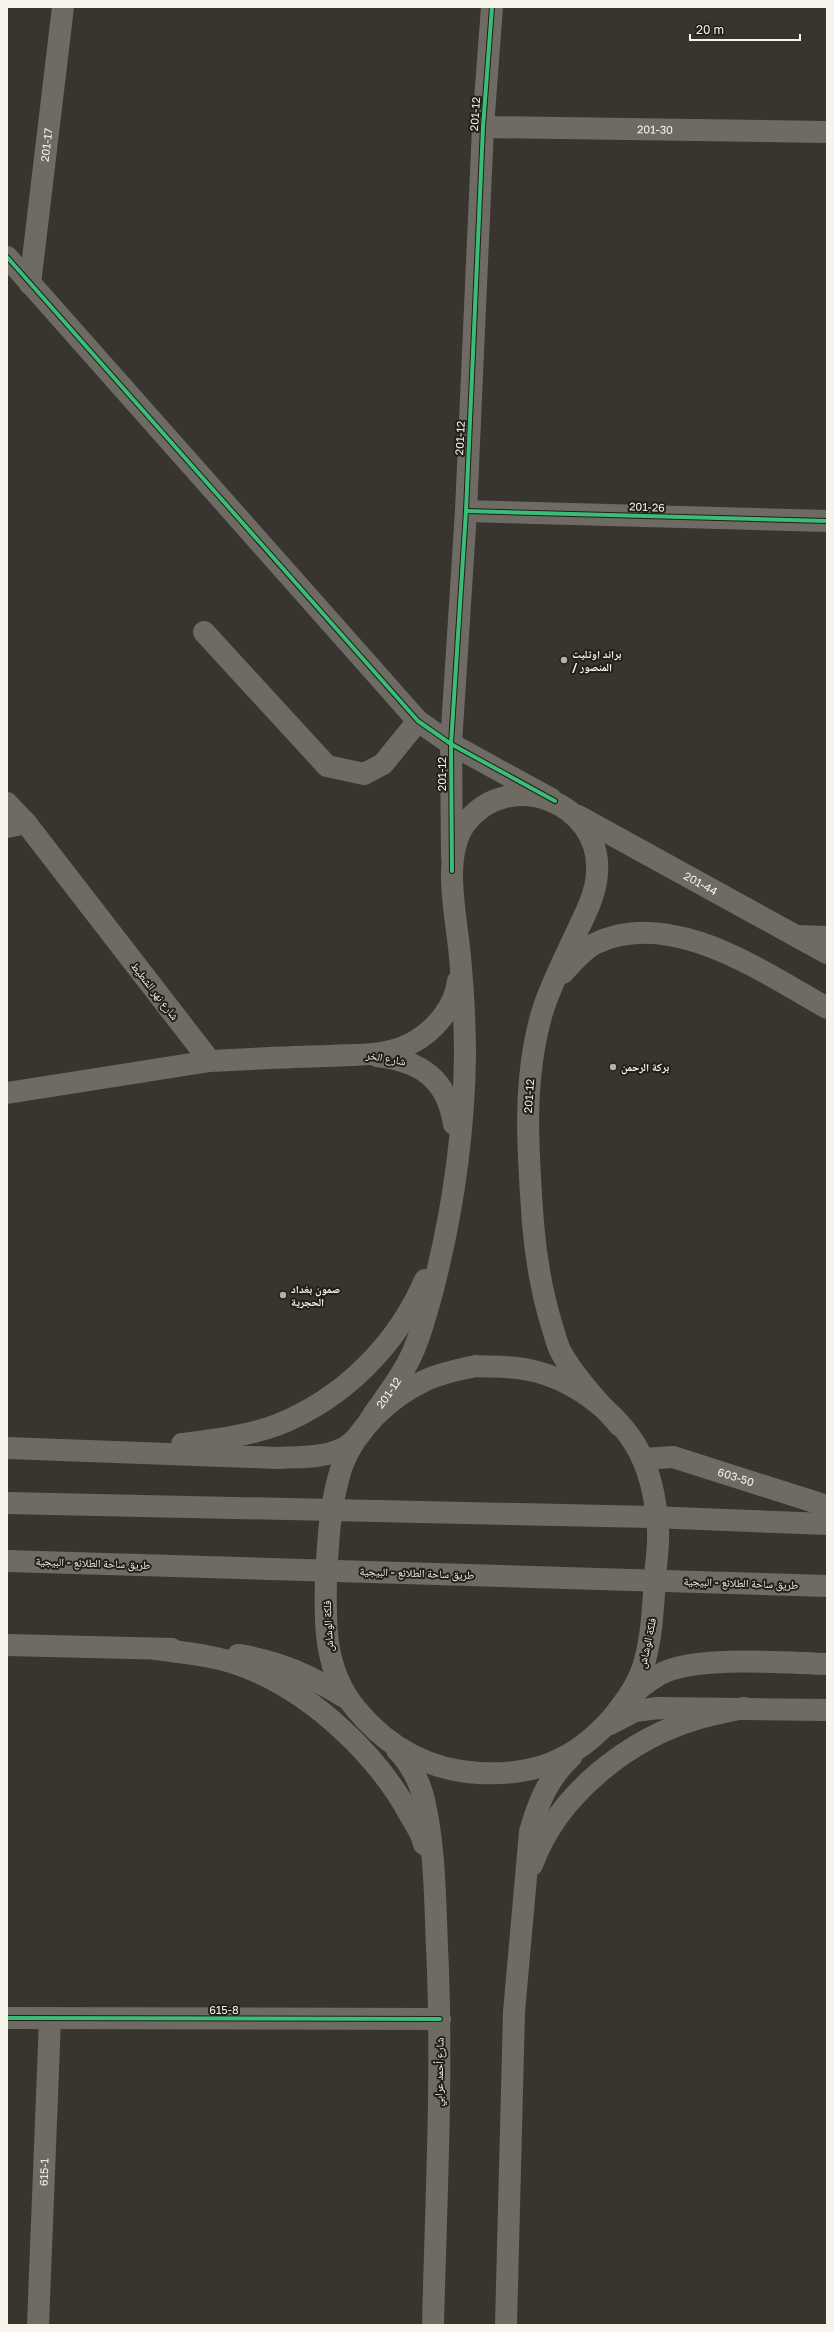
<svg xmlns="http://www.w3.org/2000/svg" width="834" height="2332" viewBox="0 0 834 2332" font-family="'Golos Text','Noto Naskh Arabic',sans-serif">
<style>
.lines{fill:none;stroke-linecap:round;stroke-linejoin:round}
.minor{stroke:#6e6b64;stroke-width:22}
.major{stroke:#6e6b62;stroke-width:22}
.major-bridge{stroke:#6e6b62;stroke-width:22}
.cycleway-casing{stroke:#201f19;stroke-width:6}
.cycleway{stroke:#3abd76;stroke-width:4}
.poi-dot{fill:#b4b1a9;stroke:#201f19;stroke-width:1.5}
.labels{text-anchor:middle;stroke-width:4;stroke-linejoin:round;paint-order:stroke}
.street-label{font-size:11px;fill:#f6f4eb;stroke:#201f19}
.poi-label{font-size:11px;font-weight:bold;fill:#f6f4eb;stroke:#201f19;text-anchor:start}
</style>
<rect width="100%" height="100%" fill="#38352e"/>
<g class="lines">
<g class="minor">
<path id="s1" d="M483,127l344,5"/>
<path d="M7,257l411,464 33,23 100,55"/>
<path id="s2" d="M30,284l33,-277"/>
<path d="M466,511l361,10"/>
<path d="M204,632l123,134 37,8 19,-10 35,-43"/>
<path d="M7,827l19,-4"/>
<path d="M452,857l-1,-113 15,-233 17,-384 9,-120"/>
<path d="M797,936l30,1"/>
<path d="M7,1093l203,-32"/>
<path id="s3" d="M643,1459l30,-2 154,49"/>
<path d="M7,2018l433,1"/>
<path id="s4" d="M38,2325l12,-306"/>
</g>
<g class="major">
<path d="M7,803l19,20 184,238c39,-2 77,-4 116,-5 27,-2 60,1 84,-12 24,-12 45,-37 48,-63"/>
<path id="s5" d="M578,816l249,137"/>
<path d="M563,973c9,-10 19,-22 31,-29 76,-38 169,28 233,64"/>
<path d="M377,1056c44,5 70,23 77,68"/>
<path d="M476,1366c17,1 36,0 53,4 46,9 96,47 114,90 9,20 14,48 15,70 1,16 -2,32 -3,48 -2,29 -3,61 -12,89 -6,19 -19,36 -31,51 -37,42 -77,58 -133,55 -50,-3 -91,-25 -123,-64 -32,-39 -31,-83 -30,-131 2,-37 4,-76 16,-112 13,-36 48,-69 82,-85 16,-8 34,-11 52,-15z"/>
<path d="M182,1444c32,-4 65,-8 95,-19 66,-26 120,-80 148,-145"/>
<path id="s6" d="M7,1448l271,10c21,-1 47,0 66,-10 16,-9 24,-26 34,-40 10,-14 21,-29 29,-44 12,-22 18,-47 25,-71 20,-77 32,-159 33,-238 0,-33 -2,-66 -5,-98 -3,-39 -19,-99 5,-133 43,-58 137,-22 132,49 -1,24 -16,49 -26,71 -10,22 -22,45 -29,69 -20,69 -14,140 -9,210 3,37 8,67 19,103 3,9 5,20 10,28 15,26 37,48 57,71"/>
<path d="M7,1645l165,4"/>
<path d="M156,1649c31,4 63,7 92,19 66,27 130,87 163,149 5,8 11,17 13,27"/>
<path d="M238,1655c41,6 73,21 108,43"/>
<path d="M632,1695c11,-10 22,-19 35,-24 39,-15 117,-8 160,-7"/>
<path d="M610,1724l25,-13 23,-3 169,2"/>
<path d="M397,1750c13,13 23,32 27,50 11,48 11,99 13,147 6,126 -1,252 -4,378"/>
<path d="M532,1865c25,-70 97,-127 168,-147 14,-4 29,-7 44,-10"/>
<path d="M506,2325l8,-313 16,-180c8,-29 18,-54 41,-75"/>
</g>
<g class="major-bridge">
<path d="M7,1503l645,14 175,7"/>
<path d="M7,1561l820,25"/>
</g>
<g class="cycleway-casing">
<g id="cycleway">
<path d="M7,257l411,464 33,23 104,57"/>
<path d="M466,511l361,10"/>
<path d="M452,871l-1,-127 15,-233 17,-384 9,-120"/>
<path d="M7,2018l433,1"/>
</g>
</g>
<use href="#cycleway" class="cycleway"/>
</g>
<g class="poi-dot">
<circle cx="564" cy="660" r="4"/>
<circle cx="613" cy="1067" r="4"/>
<circle cx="283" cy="1295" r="4"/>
</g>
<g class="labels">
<g class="street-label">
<text transform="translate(475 114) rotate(-86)" y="4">201-12</text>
<text dy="4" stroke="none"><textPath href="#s1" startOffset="172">201-30</textPath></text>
<text dy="4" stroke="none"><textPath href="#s2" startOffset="140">201-17</textPath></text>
<text transform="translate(460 438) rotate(-87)" y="4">201-12</text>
<text transform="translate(647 507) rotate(2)" y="4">201-26</text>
<text transform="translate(442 774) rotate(-90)" y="4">201-12</text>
<text dy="4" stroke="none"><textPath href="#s5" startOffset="140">201-44</textPath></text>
<text transform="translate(155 991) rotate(52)" y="4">شارع نهر الشطيط</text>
<text transform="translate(386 1058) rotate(10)" y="4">شارع الخر</text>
<text transform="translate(529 1096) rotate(-86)" y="4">201-12</text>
<text dy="4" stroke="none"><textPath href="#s6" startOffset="410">201-12</textPath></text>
<text dy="4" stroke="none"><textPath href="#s3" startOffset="96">603-50</textPath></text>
<text transform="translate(93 1563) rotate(2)" y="4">طريق ساحة الطلائع - البيجية</text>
<text transform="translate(417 1573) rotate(2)" y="4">طريق ساحة الطلائع - البيجية</text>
<text transform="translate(741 1583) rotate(2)" y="4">طريق ساحة الطلائع - البيجية</text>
<text transform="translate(328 1626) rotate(-93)" y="4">فلكة الوشاش</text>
<text transform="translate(647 1643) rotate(-78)" y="4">فلكة الوشاش</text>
<text x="224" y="2014">615-8</text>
<text transform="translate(439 2072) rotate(-89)" y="4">شارع أحمد عرابي</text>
<text dy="4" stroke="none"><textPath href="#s4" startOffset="153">615-1</textPath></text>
</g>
<g class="poi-label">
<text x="572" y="658">براند اوتليت<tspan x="572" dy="13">/ المنصور</tspan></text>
<text x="621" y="1071">بركة الرحمن</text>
<text x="291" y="1293">صمون بغداد<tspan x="291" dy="13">الحجرية</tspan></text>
</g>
</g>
<rect width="834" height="2332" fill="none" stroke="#f6f4eb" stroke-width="16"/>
<path d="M690 34v6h110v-6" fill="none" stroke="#f6f4eb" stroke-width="2"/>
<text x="696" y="34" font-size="12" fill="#f6f4eb" stroke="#201f19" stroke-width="3" paint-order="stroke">20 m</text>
</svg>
